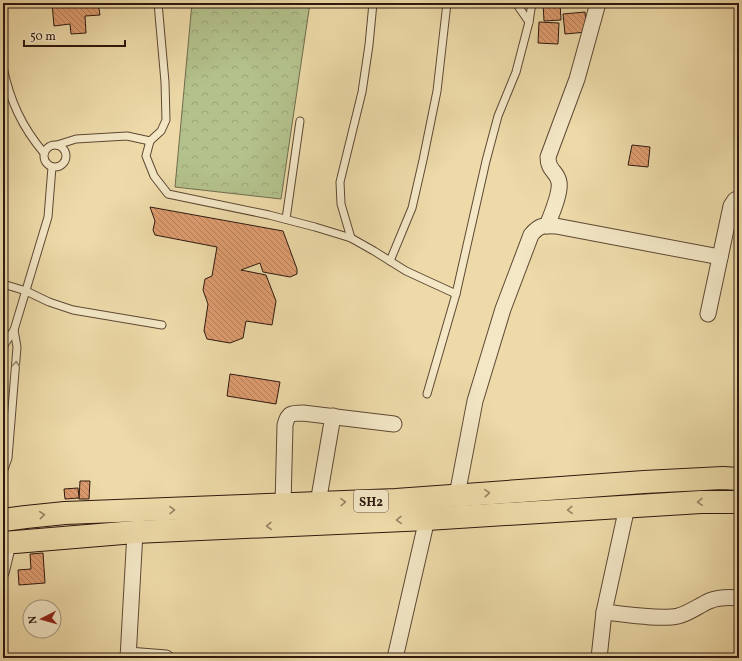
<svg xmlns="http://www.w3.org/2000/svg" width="742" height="661" viewBox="0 0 742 661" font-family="Vollkorn,serif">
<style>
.park{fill:url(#park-crowns);stroke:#706c4e}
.building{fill:url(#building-back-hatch);stroke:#2e180f}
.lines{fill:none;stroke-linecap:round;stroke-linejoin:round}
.service-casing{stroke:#5e4835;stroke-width:9}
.pedestrian-casing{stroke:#5e4835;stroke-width:13}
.minor-casing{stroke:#5e4835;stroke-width:17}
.primary-casing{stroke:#2e180f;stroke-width:24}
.service{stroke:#f3e7c6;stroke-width:7}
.pedestrian{stroke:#f3e7c6;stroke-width:11}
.minor{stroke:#f3e7c6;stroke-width:15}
.primary{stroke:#eddaa8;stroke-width:22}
.oneway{stroke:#9a8a74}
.oneway2{stroke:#978363}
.labels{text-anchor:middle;stroke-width:4;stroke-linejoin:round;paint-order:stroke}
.shield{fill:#f3e7c6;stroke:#695646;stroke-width:1}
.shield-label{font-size:13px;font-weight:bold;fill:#2e180f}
</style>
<defs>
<pattern id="park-crowns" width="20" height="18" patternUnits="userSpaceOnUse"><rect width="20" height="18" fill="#b3c18c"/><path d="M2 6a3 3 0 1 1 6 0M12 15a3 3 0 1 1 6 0" fill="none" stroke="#9aa578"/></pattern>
<pattern id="building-back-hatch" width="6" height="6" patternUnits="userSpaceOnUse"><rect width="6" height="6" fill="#de9d70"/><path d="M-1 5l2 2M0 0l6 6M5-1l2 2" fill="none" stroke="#b47f5a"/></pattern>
</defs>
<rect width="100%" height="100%" fill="#eddaa8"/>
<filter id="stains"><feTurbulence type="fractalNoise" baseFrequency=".005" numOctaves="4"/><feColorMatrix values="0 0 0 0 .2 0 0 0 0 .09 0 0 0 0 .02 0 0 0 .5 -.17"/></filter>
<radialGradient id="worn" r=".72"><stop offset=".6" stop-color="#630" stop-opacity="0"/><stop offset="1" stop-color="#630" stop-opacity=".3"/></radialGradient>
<path class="park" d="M192,3h118l-29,196 -106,-12z"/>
<g class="building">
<path d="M52,3h46l2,12 -15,1 1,17 -15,1 -1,-10 -16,2z"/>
<path d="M543,3h17l1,17 -17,1z"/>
<path d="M585,12l2,20 -22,2 -2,-20z"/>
<path d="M539,22l20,1 -1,21 -20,-1z"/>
<path d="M632,145l18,2 -2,20 -20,-2z"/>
<path d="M150,207l133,24 14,38v5l-7,3 -27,-5 -3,-9 -19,7 25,5 10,26 -4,24 -26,-4 -3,17 -13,5 -23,-4 -3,-8 4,-27 -5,-14 2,-11 7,-3 5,-29 -62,-12 -2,-5 2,-9z"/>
<path d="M230,374l50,8 -4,22 -49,-8z"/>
<path d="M80,481h10l-1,18h-10z"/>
<path d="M78,488l1,10 -14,1 -1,-10z"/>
<path d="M43,553l2,30 -26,2 -1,-15 13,-1 -1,-15z"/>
</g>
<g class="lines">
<g class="service-casing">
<g id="service">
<path d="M516,3l13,19"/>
<path d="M3,67c7,34 19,60 41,86"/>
<path d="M150,141l-4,15 8,20 14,18 101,21 46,12 36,11 23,13 32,20 50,23"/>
<circle cx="55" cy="156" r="11"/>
<path d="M57,145l19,-6 51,-3 23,5 11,-10 5,-11 -1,-38 -7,-79"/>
<path d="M286,219l14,-98"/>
<path d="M351,238l-10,-34 -1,-22 22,-90 7,-47 4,-42"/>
<path d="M390,261l22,-53 11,-48 14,-69 10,-88"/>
<path d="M3,284l23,7 23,11 24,8 89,15"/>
<path d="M3,358l1,-13 10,-15 34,-113 4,-50"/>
<path d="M427,394l29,-100 30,-133 12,-45 18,-44 13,-50 3,-19"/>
<path d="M3,472l5,-14 9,-111 -3,-17"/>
</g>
</g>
<g class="pedestrian-casing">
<path id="pedestrian" d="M3,573l8,-33"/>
</g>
<g class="minor-casing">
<g id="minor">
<path d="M547,226c4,-11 14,-33 12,-44 -2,-11 -11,-11 -11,-25l29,-78 21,-76"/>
<path d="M708,314l23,-108 4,-6 4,-2"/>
<path d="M457,495l18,-94 28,-92 28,-74c8,-10 13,-10 25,-9l164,31"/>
<path d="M318,503l15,-87"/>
<path d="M283,505l2,-80c3,-12 6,-12 18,-12l91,11"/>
<path d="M604,612c20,2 56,8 74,4 12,-3 20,-10 31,-15 10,-4 20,-4 30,-3"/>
<path d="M128,655l38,3"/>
<path d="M128,658l7,-126"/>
<path d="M395,658l32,-139"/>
<path d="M599,658l5,-46 23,-105"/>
</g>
</g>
<g class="primary-casing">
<g id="primary">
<path d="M3,520l23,-3 39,-4 331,-13 248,-18 79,-4 16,1"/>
<path d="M3,543l132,-11 292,-13 274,-17h38"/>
</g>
</g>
<use href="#service" class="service"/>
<use href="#pedestrian" class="pedestrian"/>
<use href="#minor" class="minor"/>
<use href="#primary" class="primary"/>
</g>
<defs><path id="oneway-chevron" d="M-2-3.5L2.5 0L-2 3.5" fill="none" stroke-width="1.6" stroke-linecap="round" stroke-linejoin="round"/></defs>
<use class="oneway" href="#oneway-chevron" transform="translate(16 364) rotate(-85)"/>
<g class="oneway2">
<use href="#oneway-chevron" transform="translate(487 493) rotate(-4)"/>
<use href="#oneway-chevron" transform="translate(343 502) rotate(-2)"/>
<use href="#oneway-chevron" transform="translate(700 502) rotate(177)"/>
<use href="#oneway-chevron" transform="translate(172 510) rotate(-2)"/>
<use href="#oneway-chevron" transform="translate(570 510) rotate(177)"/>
<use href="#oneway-chevron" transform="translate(42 515) rotate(-5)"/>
<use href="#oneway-chevron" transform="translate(399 520) rotate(178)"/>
<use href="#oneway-chevron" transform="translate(269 526) rotate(178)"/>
</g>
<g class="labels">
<rect class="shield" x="354" y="490" width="34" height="22" rx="3"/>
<g class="shield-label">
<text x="371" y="506">SH2</text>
</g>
</g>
<rect width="742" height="661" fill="none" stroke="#eddaa8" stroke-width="16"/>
<rect x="4" y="4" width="734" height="653" fill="none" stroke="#2e180f" stroke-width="2"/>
<rect x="8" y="8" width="726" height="645" fill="none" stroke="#2e180f"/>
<g transform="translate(42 619) rotate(264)"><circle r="19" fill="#f3e7c6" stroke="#a4947d"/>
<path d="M0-3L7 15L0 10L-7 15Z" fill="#8f2418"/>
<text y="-6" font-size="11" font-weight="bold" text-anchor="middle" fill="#2e180f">N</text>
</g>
<path d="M24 40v6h101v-6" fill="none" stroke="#2e180f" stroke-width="2"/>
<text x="30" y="40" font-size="12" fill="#2e180f" stroke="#f3e7c6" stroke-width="3" paint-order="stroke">50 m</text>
<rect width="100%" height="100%" filter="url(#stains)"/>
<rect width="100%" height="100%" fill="url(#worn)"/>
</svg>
